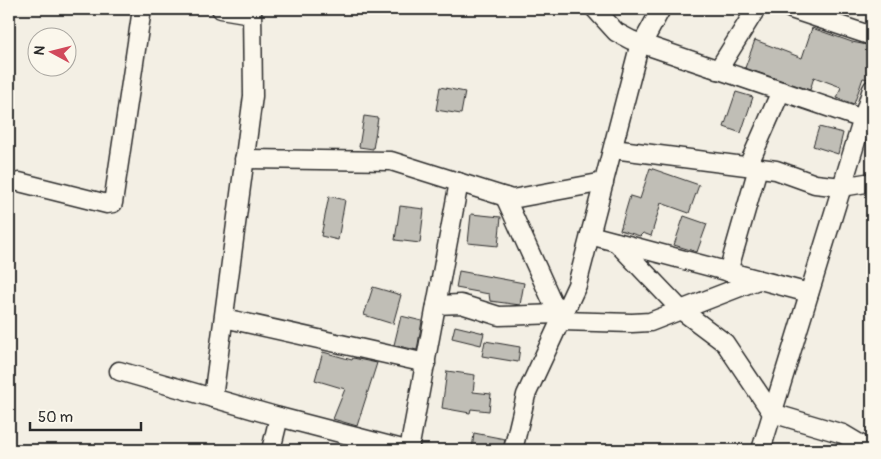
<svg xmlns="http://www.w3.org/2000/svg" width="881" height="459" viewBox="0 0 881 459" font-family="Pangolin,sans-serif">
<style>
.building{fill:#c0beb6;stroke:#2b2b2b}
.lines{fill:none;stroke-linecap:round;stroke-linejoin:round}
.minor-casing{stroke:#2b2b2b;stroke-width:21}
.minor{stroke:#fbf7ec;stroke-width:18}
</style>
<rect width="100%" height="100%" fill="#f3efe4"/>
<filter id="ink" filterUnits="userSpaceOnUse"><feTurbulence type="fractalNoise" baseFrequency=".02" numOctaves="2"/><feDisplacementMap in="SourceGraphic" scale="10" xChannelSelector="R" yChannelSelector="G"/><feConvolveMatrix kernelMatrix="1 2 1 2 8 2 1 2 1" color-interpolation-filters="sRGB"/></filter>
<g filter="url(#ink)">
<g class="building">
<path d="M812,28l40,14 20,4v24l-3,9 -6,-1 -9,26 -17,-6 4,-11 -27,-10 -4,13 -65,-22 10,-28 47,18z"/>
<path d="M440,87l25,5 -4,22 -25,-4z"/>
<path d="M736,92l17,5 -12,36 -17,-6z"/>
<path d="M364,116l14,2 -5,31 -14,-2z"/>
<path d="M819,127l24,6 -5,21 -25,-8z"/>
<path d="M650,168l49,17 -10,28 -28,-10 -10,33 -8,-3 -3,3 -20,-6 10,-34 10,3z"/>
<path d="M329,196l16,4 -7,40 -17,-4z"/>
<path d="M400,206l24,3 -4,34 -25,-3z"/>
<path d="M471,214l30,3 -3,29 -30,-3z"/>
<path d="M684,216l23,8 -10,28 -23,-7z"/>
<path d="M459,271l65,12 -4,22 -30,-4 -1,-7 -33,-6z"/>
<path d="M373,287l28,8 -8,29 -29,-9z"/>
<path d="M401,316l21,5 -5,29 -23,-5z"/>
<path d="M455,326l29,7 -3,12 -29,-7z"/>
<path d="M485,341l35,6 -2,15 -36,-6z"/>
<path d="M323,352l29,8 1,-2 24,5 -20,63 -24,-7 12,-30 -30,-9z"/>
<path d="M447,371l28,4 -2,17 18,2 -2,17 -18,-2 -1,4 -28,-5z"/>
<path d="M474,433l31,6 -2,11h-31z"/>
</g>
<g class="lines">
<g class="minor-casing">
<g id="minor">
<path d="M221,9l30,5"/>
<path d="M595,9l21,23 15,8 232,79"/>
<path d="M791,9l81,27"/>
<path d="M642,44l19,-35"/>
<path d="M718,70l38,-61"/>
<path d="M613,149l163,21 39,14 27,3 30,-5"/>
<path d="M244,159l147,2 121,38 92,-17"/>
<path d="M748,166l33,-75"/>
<path d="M19,182l88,22 6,-1 29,-194"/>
<path d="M505,197l56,124 71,2 18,-1 108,-42"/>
<path d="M590,235l219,58"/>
<path d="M616,242l65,68 44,33 47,70 71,21 27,16"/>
<path d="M728,272l30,-104"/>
<path d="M436,305l25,-1 38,12 58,-2"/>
<path d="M224,318l202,45"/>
<path d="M119,371l160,46 127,33"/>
<path d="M213,398l40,-302 -1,-87"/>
<path d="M271,450l8,-33"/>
<path d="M409,450l50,-268"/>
<path d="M513,450l13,-55 51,-110 63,-242"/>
<path d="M761,450l111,-361"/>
</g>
</g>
<use href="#minor" class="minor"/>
</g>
</g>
<rect width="881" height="459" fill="none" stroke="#fbf7ec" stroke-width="30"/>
<rect x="15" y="15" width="851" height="429" fill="none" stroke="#2b2b2b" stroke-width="2" filter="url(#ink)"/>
<g transform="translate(52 52) rotate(277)"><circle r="24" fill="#fbf7ec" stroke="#a8a59f"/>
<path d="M0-4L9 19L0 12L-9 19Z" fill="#d1495b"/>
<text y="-8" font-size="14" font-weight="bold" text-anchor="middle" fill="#2b2b2b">N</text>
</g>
<path d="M30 422v8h111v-8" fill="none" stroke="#2b2b2b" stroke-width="2.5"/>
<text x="38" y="422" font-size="15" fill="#2b2b2b" stroke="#fbf7ec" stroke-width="4" paint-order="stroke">50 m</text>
</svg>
